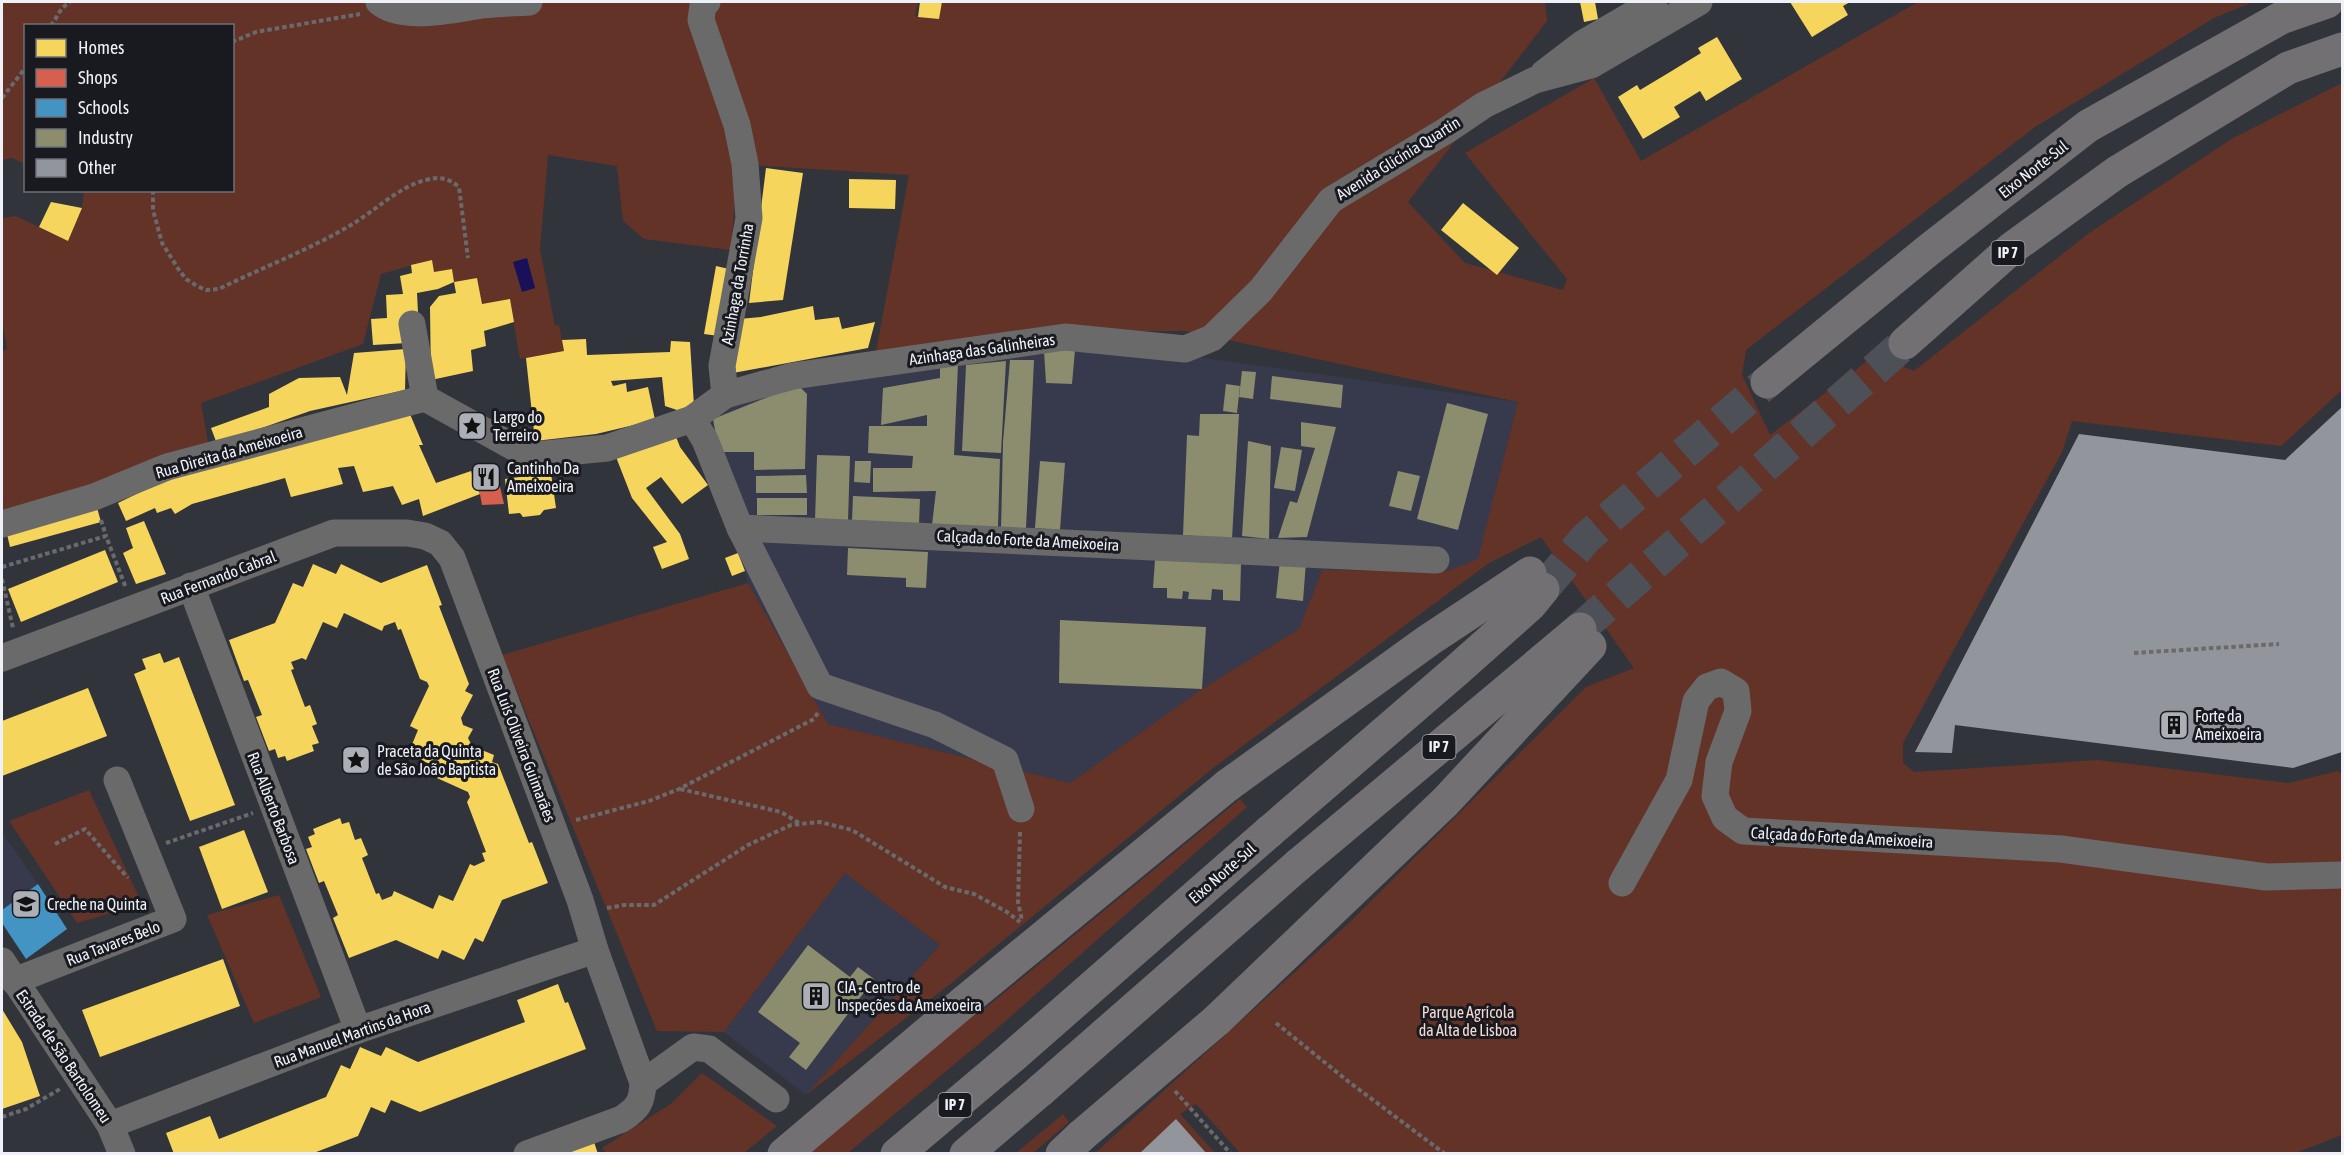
<svg xmlns="http://www.w3.org/2000/svg" width="2344" height="1155" viewBox="0 0 2344 1155" font-family="'Asap Condensed',sans-serif">
<style>
.built{fill:#363a4c}
.green{fill:#633328}
.water{fill:#181058}
.homes{fill:#f6d55c}
.shops{fill:#d6604d}
.schools{fill:#4393c3}
.industry{fill:#8c8c6e}
.building{fill:#93959c}
.lines{fill:none;stroke-linecap:round;stroke-linejoin:round}
.highway-tunnel{stroke:#4e5058;stroke-width:33;stroke-dasharray:33 16;stroke-linecap:butt}
.path{stroke:#6a6a6d;stroke-width:4;stroke-dasharray:4.5 3;stroke-linecap:butt}
.minor{stroke:#6b6a6b;stroke-width:27}
.highway{stroke:#727073;stroke-width:33}
.highway-bridge{stroke:#727073;stroke-width:33}
.labels{text-anchor:middle;stroke-width:6;stroke-linejoin:round;paint-order:stroke}
.shield{fill:#191a20;stroke:#afb0b8;stroke-width:1.5}
.shield-label{font-size:15px;font-weight:bold;fill:#eff1f9}
.street-label{font-size:16px;fill:#eff1f9;stroke:#191a20}
.poi-label{font-size:16px;fill:#eff1f9;stroke:#191a20;text-anchor:start}
.park-label{font-size:16px;fill:#f5dad2;stroke:#191a20}
</style>
<rect width="100%" height="100%" fill="#32343c"/>
<g class="built">
<path d="M1036,348l161,9 321,45 -39,157 -32,12 -125,-1 -23,59 -97,60 -132,94 -242,-59 -80,-141 -43,-164 68,-31z"/>
<path d="M2,833l30,42 35,54 -41,30 -24,-36z"/>
<path d="M845,873l95,72 -134,150 -82,-63z"/>
</g>
<g class="green">
<path d="M2,2h916l-3,14 24,3 3,-17h603l2,19 -139,181 57,61 98,27 4,-11 -102,-126 129,-75 47,83 277,-159h335l-39,16 -179,109 -289,223 -4,25 28,60 105,-80 39,16 175,-138 144,-95 109,-55v307l-61,56 -209,-25 -10,31 -159,291v20l11,9 183,-12 192,23 49,-12 4,3v361l-49,19h-1052l-45,-50 -16,10 35,39h-120l254,-230 237,-236 48,-19 -93,-131 -52,26 -276,205 -264,217 -143,110 134,-150 -95,-72 -121,159 -67,-1 -155,-376 246,-72 80,141 242,59 132,-94 97,-60 23,-59 125,1 31,-12 40,-157 -332,-71h-127l-184,26 34,-182 -157,-10 -15,10 -6,75 -87,-11 -21,-18 -6,-55 -69,-11 -8,94 15,77 4,-1 5,26 -44,8 -10,-59 -28,4 -5,-26 -23,4 -2,-13 -18,3 -3,-12 -50,14 -18,70 -162,59 8,44 -207,68v-164l5,-2 -5,-29v-102l14,-2 52,25 14,-33 2,-17 148,-1v-164h-206l-1,138 -13,-6 -10,2z"/>
<path d="M89,790l53,114 -65,19 -68,-102z"/>
<path d="M1240,799l7,8 -255,226 -144,120 -44,1 168,-144 5,5z"/>
<path d="M279,895l42,102 -67,26 -47,-108z"/>
<path d="M702,1073l75,53 -33,27h-138l-4,-5 70,-45z"/>
<path d="M1063,1114l6,8 -36,31h-17z"/>
</g>
<path class="water" d="M527,258l8,30 -13,4 -9,-30z"/>
<g class="homes">
<path d="M920,2h22l-3,17 -21,-2z"/>
<path d="M1580,2h15l3,17 -14,3z"/>
<path d="M1790,2h60l-7,4 5,9 -36,22z"/>
<path d="M1717,37l25,42 -36,22 -6,-10 -26,16 6,10 -37,22 -25,-42 19,-12 3,5 30,-18 31,-19 -3,-5z"/>
<path d="M766,168l37,5 -20,127 -34,3z"/>
<path d="M849,179l47,1 -1,29 -46,-1z"/>
<path d="M51,202l31,6 -14,33 -29,-14z"/>
<path d="M1463,203l56,45 -22,27 -56,-45z"/>
<path d="M432,260l2,12 18,-3 2,13 -16,7 -21,4 1,20 -11,30 -34,2 -2,-26 16,-1 -1,-23 17,-1 -3,-18 12,-3 -1,-8z"/>
<path d="M716,266l13,3 -10,67 -15,-2z"/>
<path d="M477,278l5,26 28,-5 4,23 -30,9 2,15 -15,4 2,21 -42,9 -1,-73 9,-11 17,-3 -2,-11z"/>
<path d="M813,306l2,14 24,-3 3,12 33,-7 -7,26 -135,25 6,-54 22,-2z"/>
<path d="M586,339l1,16 83,-3 1,-11 19,1 4,64 -14,5 -15,-5 -3,-29 -51,4 2,5 13,-3 1,9 21,-5 7,33 -59,14 -61,7 -9,-83 38,-7 -2,-11z"/>
<path d="M406,349l-1,41 -95,21 -93,33 -6,-16 58,-21v-13l30,-16 41,-1 7,18 7,-42z"/>
<path d="M407,407l16,38h-4l17,38 35,-12 9,23 -57,22 -4,-17 -17,6 -9,-19 -30,6 -9,-26 -16,2 5,16 -52,13 -6,-19 -93,26 -17,10 -4,-6 -14,5 -2,-5 -29,13 -8,-18 57,-28z"/>
<path d="M675,434l5,13 28,38 -26,19 -21,-27 -15,11 34,46 9,25 -27,10 -9,-22 14,-5 -35,-44 -16,-41z"/>
<path d="M551,473l5,35 -12,2 -4,5 -17,2 -3,-4 -11,1 -4,-35z"/>
<path d="M96,504l5,18 -91,25 -4,-17z"/>
<path d="M144,521l22,53 -30,10 -13,-31 10,-5 -7,-20z"/>
<path d="M105,550l13,32 -97,40 -13,-33z"/>
<path d="M738,553l7,18 -13,5 -7,-18z"/>
<path d="M313,564l23,10 5,-10 40,19 46,-18 15,40 -3,1 30,78 -4,7 8,4 -12,23 2,7 10,4 -5,9 4,8 22,9 -2,7 6,2 31,79 3,-1 16,41 -46,17 -19,42 -8,-4 -11,22 -22,-10 -4,9 -42,-19 -47,18 -16,-40 5,-3 -14,-34 -5,2 -13,-34 6,-2 -4,-10 7,-3 -2,-5 27,-11 2,6 7,-2 6,18 6,-2 7,17 -6,3 14,36 3,-1 3,7 10,-4 2,-5 39,18 6,-14 14,6 17,-37 4,2 11,-5 -3,-8 4,-1 -19,-50 3,-5 -2,-5 -40,-18 4,-9 -24,-11 10,-24 -8,-4 19,-40 -2,-4 -7,-3 -19,-50 -3,1 -3,-8 -11,4 -2,5 -38,-18 -7,15 -14,-6 -17,38 -4,-2 -11,4 3,7 -3,1 14,37 5,-2 7,19 -5,2 7,17 -7,2 2,6 -27,10 -2,-5 -7,2 -3,-9 -6,2 -13,-34 6,-2 -14,-35 -4,1 -15,-41 46,-17 18,-40 10,4z"/>
<path d="M160,653l4,10 15,-6 56,148 -45,16 -56,-147 12,-5 -4,-10z"/>
<path d="M88,688l19,48 -105,40v-55z"/>
<path d="M244,830l24,62 -46,17 -23,-62z"/>
<path d="M223,959l17,47 -140,51 -18,-47z"/>
<path d="M558,984l7,19 3,-1 18,47 -166,63 -29,-12 -6,13 -14,-6 -13,29 -47,18h-137l-8,-21 44,-17 9,23 107,-42 15,-32 9,4 10,-22 21,9 5,-9 32,15 107,-40 -8,-22z"/>
<path d="M2,1009l20,33 18,54 -38,13z"/>
<path d="M594,1142l4,12h-33z"/>
</g>
<path class="shops" d="M496,469l8,35 -22,1 -2,-11 -9,-23z"/>
<path class="schools" d="M38,884l29,45 -41,30 -24,-36v-13z"/>
<g class="industry">
<path d="M1075,350l-3,34 -26,-1 -2,-32z"/>
<path d="M1010,360h24l-8,169h-25l2,-87z"/>
<path d="M1006,361l-5,92 -39,-2 4,-86z"/>
<path d="M940,365h18l-4,90 46,4 -2,68 -66,-2 4,-34 -63,1v-24h39l1,-12 -45,-3 1,-27h58v-11l-46,10 2,-37 57,-10z"/>
<path d="M1242,371l14,1 -3,27 -14,-2z"/>
<path d="M1272,376l71,9 -2,23 -71,-9z"/>
<path d="M1226,384l14,2 -3,27 -14,-2z"/>
<path d="M798,385l9,9 -2,75 -51,1v-18h-35l-6,-33z"/>
<path d="M1447,403l41,11 -30,116 -41,-11z"/>
<path d="M1200,414h39l-7,125 -49,-4 4,-100 12,1z"/>
<path d="M1301,422l35,5 -29,110 -29,1 12,-37 7,2 18,-55 -14,-2z"/>
<path d="M1248,441l23,5 -2,93 -27,-3z"/>
<path d="M1281,447l21,3 -7,41 -21,-3z"/>
<path d="M817,455l33,1 -2,66 -33,-1z"/>
<path d="M855,461h16l-1,22 -16,-1z"/>
<path d="M1040,461l25,2 -5,67 -25,-2z"/>
<path d="M1398,471l22,5 -9,35 -22,-5z"/>
<path d="M806,475l1,18h-51v-17z"/>
<path d="M853,496l67,3 -1,25 -67,-4z"/>
<rect x="757" y="498" width="50" height="17"/>
<path d="M848,548l80,4 -2,36 -20,-1v-9l-59,-3z"/>
<path d="M1155,560l86,4 -1,37 -17,-1v-10l-11,-1 -1,11 -23,-1 1,-7 -6,-1 -1,8 -15,-1v-10h-14z"/>
<path d="M1280,560l26,2 -3,39 -27,-3z"/>
<path d="M1060,620l146,7 -4,62 -143,-6z"/>
<path d="M808,945l42,32 8,-10 16,12 -68,91 -17,-13 11,-14 -42,-31z"/>
</g>
<g class="building">
<path d="M2342,407v345l-49,16 -338,-43 -3,28 -37,-1 164,-318 206,26z"/>
<path d="M1176,1119l31,35h-68z"/>
</g>
<g class="lines">
<g class="highway-tunnel">
<path d="M1543,589l43,-51 181,-156"/>
<path d="M1580,629l325,-286"/>
</g>
<g class="path">
<path d="M51,26l11,-18 8,-6"/>
<path d="M232,42l24,-10 104,-18"/>
<path d="M2,98l24,-31"/>
<path d="M153,190v20l9,33 17,27 7,9 11,7 9,4 13,-1c44,-22 90,-39 132,-64 24,-14 47,-38 75,-45 13,-4 22,-2 33,7l9,71"/>
<path d="M101,520l5,16"/>
<path d="M2,567l104,-31 20,52"/>
<path d="M2,579l11,49"/>
<path d="M2134,653l145,-9"/>
<path d="M680,789l101,23 18,11"/>
<path d="M576,820l73,-19 30,-12 135,-70 5,-8"/>
<path d="M1020,832l-2,70 4,18"/>
<path d="M166,843l87,-30"/>
<path d="M55,844l30,-15 43,49"/>
<path d="M607,908l17,-3h30l94,-60 43,-20 29,-3 32,8 93,57 29,7 33,18 13,10"/>
<path d="M1276,1023l73,59 96,72"/>
<path d="M1175,1091l56,63"/>
<path d="M2,1117l24,-8 34,-20"/>
</g>
<g class="minor">
<path d="M379,2c24,20 75,7 104,3 15,-2 31,-2 46,-3"/>
<path d="M707,2l-4,3 -2,15 36,105 8,39 4,54 -27,148 3,29"/>
<path d="M1544,73l38,-29 72,-42"/>
<path d="M412,324l13,74"/>
<path d="M425,398l101,56h20l61,-6 85,-29 33,-24 68,-19 272,-39 120,12 27,-11 49,-48 70,-90 116,-70 37,-25 51,-25 56,-15 108,-63"/>
<path d="M692,419l13,21 35,88 696,32"/>
<path d="M2,524l92,-27 73,-30 258,-69"/>
<path d="M740,528l80,158 115,39 70,35 16,49"/>
<path d="M191,586l167,444"/>
<path d="M2,658l332,-125h73l18,3 15,7 12,15 128,342 15,50 48,133c-1,20 -5,25 -21,36l-95,35"/>
<path d="M1622,883l57,-103 17,-79 11,-14 14,-5 15,9 2,20 -19,51 -4,34 10,22 18,13 318,18 205,28 76,-2"/>
<path d="M2,961l108,164 12,29"/>
<path d="M14,981l159,-62 -56,-139"/>
<path d="M643,1083l50,-36 16,2 67,50"/>
<path d="M110,1125l248,-95 237,-80"/>
</g>
<g class="highway">
<path d="M1905,343l107,-95 105,-76 171,-104 54,-19"/>
<path d="M1767,382l164,-134 157,-122 193,-108 46,-16"/>
<path d="M1228,785l201,-145 101,-67"/>
<path d="M1269,832l188,-162 73,-65 13,-16"/>
<path d="M1298,865l282,-236"/>
<path d="M1217,1020l229,-219 144,-155"/>
<path d="M784,1154l180,-152"/>
<path d="M897,1154l115,-97"/>
<path d="M966,1154l75,-64"/>
<path d="M1062,1154l19,-18"/>
</g>
<g class="highway-bridge">
<path d="M964,1002l264,-217"/>
<path d="M1012,1057l257,-225"/>
<path d="M1041,1090l257,-225"/>
<path d="M1081,1136l136,-116"/>
</g>
</g>
<defs>
<g id="sight-square" transform="scale(1.5)"><rect x="-9" y="-9" width="18" height="18" rx="4" fill="#adafb7" stroke="#191a20"/><path d="M0-6L1.8-2.2L6-1.7L2.9 1.2L3.7 5.4L0 3.3L-3.7 5.4L-2.9 1.2L-6-1.7L-1.8-2.2Z" fill="#111"/></g>
<g id="restaurant-square" transform="scale(1.5)"><rect x="-9" y="-9" width="18" height="18" rx="4" fill="#adafb7" stroke="#191a20"/><path d="M-5-6h1v4h1v-4h1v4h1v-4h1v5L-1.5 .5V6h-2V.5L-5-1ZM5-6V6H3V1.5H1.5Q1.5-4 5-6Z" fill="#111"/></g>
<g id="building-square" transform="scale(1.5)"><rect x="-9" y="-9" width="18" height="18" rx="4" fill="#adafb7" stroke="#191a20"/><path d="M-4-6H4V6H1V3H-1V6H-4ZM-2.5-4.3h1.7v1.8h-1.7ZM.8-4.3h1.7v1.8H.8ZM-2.5-1h1.7V.8h-1.7ZM.8-1h1.7V.8H.8Z" fill="#111"/></g>
<g id="school-square" transform="scale(1.5)"><rect x="-9" y="-9" width="18" height="18" rx="4" fill="#adafb7" stroke="#191a20"/><path d="M0-5L7-2L0 1L-7-2ZM-4 1L0 2.5L4 1V4Q0 6-4 4Z" fill="#111"/></g>
</defs>
<g fill-rule="evenodd">
<use href="#sight-square" x="472" y="426"/>
<use href="#restaurant-square" x="486" y="477"/>
<use href="#building-square" x="2174" y="725"/>
<use href="#sight-square" x="356" y="760"/>
<use href="#school-square" x="26" y="904"/>
<use href="#building-square" x="816" y="996"/>
</g>
<g class="labels">
<g class="shield">
<rect x="1991.5" y="241" width="33" height="24" rx="4.5"/>
<rect x="1422.5" y="735" width="33" height="24" rx="4.5"/>
<rect x="938.5" y="1093" width="33" height="24" rx="4.5"/>
</g>
<g class="shield-label">
<text x="2008" y="258">IP 7</text>
<text x="1439" y="752">IP 7</text>
<text x="955" y="1110">IP 7</text>
</g>
<g class="street-label">
<text transform="translate(1398 158) rotate(-32)" y="6">Avenida Glicínia Quartin</text>
<text transform="translate(2033 169) rotate(-38)" y="6">Eixo Norte-Sul</text>
<text transform="translate(737 284) rotate(-80)" y="6">Azinhaga da Torrinha</text>
<text transform="translate(982 349) rotate(-8)" y="6">Azinhaga das Galinheiras</text>
<text transform="translate(229 452) rotate(-16)" y="6">Rua Direita da Ameixoeira</text>
<text transform="translate(1028 540) rotate(3)" y="6">Calçada do Forte da Ameixoeira</text>
<text transform="translate(218 577) rotate(-21)" y="6">Rua Fernando Cabral</text>
<text transform="translate(522 745) rotate(69)" y="6">Rua Luís Oliveira Guimarães</text>
<text transform="translate(274 808) rotate(69)" y="6">Rua Alberto Barbosa</text>
<text transform="translate(1842 837) rotate(3)" y="6">Calçada do Forte da Ameixoeira</text>
<text transform="translate(1222 873) rotate(-41)" y="6">Eixo Norte-Sul</text>
<text transform="translate(113 943) rotate(-21)" y="6">Rua Tavares Belo</text>
<text transform="translate(352 1034) rotate(-20)" y="6">Rua Manuel Martins da Hora</text>
<text transform="translate(64 1056) rotate(56)" y="6">Estrada de São Bartolomeu</text>
</g>
<g class="poi-label">
<text x="493" y="423">Largo do<tspan x="493" dy="18">Terreiro</tspan></text>
<text x="507" y="474">Cantinho Da<tspan x="507" dy="18">Ameixoeira</tspan></text>
<text x="2195" y="722">Forte da<tspan x="2195" dy="18">Ameixoeira</tspan></text>
<text x="377" y="757">Praceta da Quinta<tspan x="377" dy="18">de São João Baptista</tspan></text>
<text x="47" y="910">Creche na Quinta</text>
<text x="837" y="993">CIA - Centro de<tspan x="837" dy="18">Inspeções da Ameixoeira</tspan></text>
</g>
<g class="park-label">
<text x="1468" y="1018">Parque Agrícola<tspan x="1468" dy="18">da Alta de Lisboa</tspan></text>
</g>
</g>
<rect width="2344" height="1155" fill="none" stroke="#eff1f9" stroke-width="6"/>
<rect x="24" y="24" width="210" height="168" fill="#191a20" stroke="#6f7077" stroke-width="1.5"/>
<rect x="36" y="39" width="30" height="18" fill="#f6d55c" stroke="#6f7077" stroke-width="1.5"/>
<text x="78" y="54" font-size="18" fill="#eff1f9">Homes</text>
<rect x="36" y="69" width="30" height="18" fill="#d6604d" stroke="#6f7077" stroke-width="1.5"/>
<text x="78" y="84" font-size="18" fill="#eff1f9">Shops</text>
<rect x="36" y="99" width="30" height="18" fill="#4393c3" stroke="#6f7077" stroke-width="1.5"/>
<text x="78" y="114" font-size="18" fill="#eff1f9">Schools</text>
<rect x="36" y="129" width="30" height="18" fill="#8c8c6e" stroke="#6f7077" stroke-width="1.5"/>
<text x="78" y="144" font-size="18" fill="#eff1f9">Industry</text>
<rect x="36" y="159" width="30" height="18" fill="#93959c" stroke="#6f7077" stroke-width="1.5"/>
<text x="78" y="174" font-size="18" fill="#eff1f9">Other</text>
</svg>
